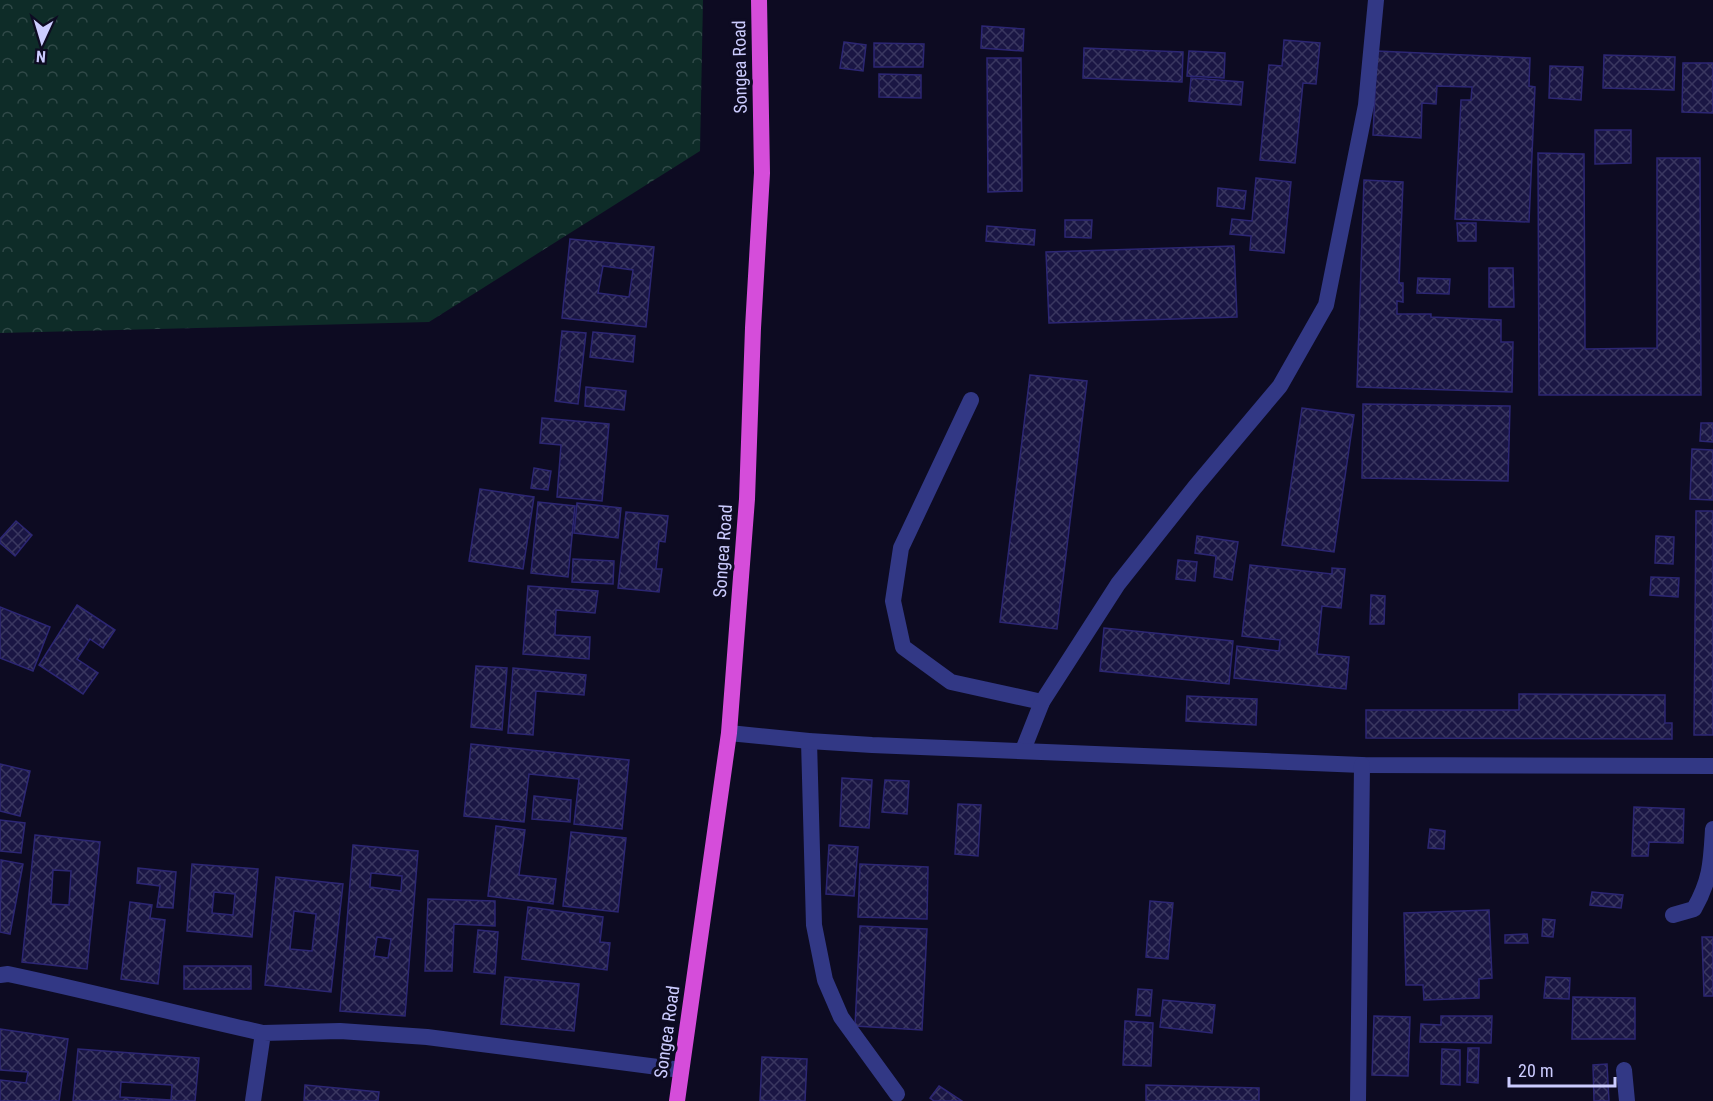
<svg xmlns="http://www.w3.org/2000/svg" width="1713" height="1101" viewBox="0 0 1713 1101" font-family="'Roboto Condensed',sans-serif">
<defs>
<pattern id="forest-crowns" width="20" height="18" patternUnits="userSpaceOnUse" patternTransform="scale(1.5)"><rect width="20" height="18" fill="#0e2c28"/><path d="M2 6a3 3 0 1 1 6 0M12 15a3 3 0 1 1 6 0" fill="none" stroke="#304948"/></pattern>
<pattern id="building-cross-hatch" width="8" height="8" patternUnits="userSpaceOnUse" patternTransform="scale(1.5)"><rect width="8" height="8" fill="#1a1644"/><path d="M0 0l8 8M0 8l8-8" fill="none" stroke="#3a3760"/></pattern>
</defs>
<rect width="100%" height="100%" fill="#0d0b22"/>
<!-- forest -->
<path fill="url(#forest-crowns)" d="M 0,0 L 703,0 L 700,151 L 429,322 L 0,333 Z"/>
<!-- building -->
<g fill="url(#building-cross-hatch)" stroke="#2c2673" stroke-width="1.5" fill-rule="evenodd">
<path d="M 982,26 L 1024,29 L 1023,51 L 981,48 Z"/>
<path d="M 1284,40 L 1320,43 L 1316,84 L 1303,83 L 1295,163 L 1260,160 L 1269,65 L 1282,66 Z"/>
<path d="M 844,42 L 866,45 L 863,71 L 840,68 Z"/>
<path d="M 874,43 L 924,44 L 923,67 L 874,67 Z"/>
<path d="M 1084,48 L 1183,52 L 1182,82 L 1083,78 Z"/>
<path d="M 1189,51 L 1225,53 L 1224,78 L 1187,76 Z"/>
<path d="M 1377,51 L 1530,58 L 1529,86 L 1535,87 L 1529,222 L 1455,219 L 1461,100 L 1471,100 L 1472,87 L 1437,86 L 1436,104 L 1422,103 L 1421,138 L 1373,135 Z"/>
<path d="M 1604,55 L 1675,57 L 1674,90 L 1603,88 Z"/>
<path d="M 987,58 L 1021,58 L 1022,191 L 988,192 Z"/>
<path d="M 1683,63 L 1713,63 L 1713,113 L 1682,112 Z"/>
<path d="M 1550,66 L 1583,67 L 1581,100 L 1549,98 Z"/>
<path d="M 879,74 L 921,75 L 921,98 L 879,97 Z"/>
<path d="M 1191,78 L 1243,82 L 1241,105 L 1189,101 Z"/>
<path d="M 1595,130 L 1631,130 L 1631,163 L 1595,164 Z"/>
<path d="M 1538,153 L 1584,154 L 1585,349 L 1657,348 L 1657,158 L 1700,158 L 1701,395 L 1539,395 Z"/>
<path d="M 1256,178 L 1291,182 L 1284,253 L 1250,250 L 1251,236 L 1230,234 L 1232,219 L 1252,221 Z"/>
<path d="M 1364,180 L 1403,182 L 1399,283 L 1403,283 L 1403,302 L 1397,301 L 1397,314 L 1431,314 L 1431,317 L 1501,320 L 1501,342 L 1513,342 L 1512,392 L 1357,387 Z"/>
<path d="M 1218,188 L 1246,191 L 1244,209 L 1217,206 Z"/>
<path d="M 1065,220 L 1092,220 L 1091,238 L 1065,237 Z"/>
<path d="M 1457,223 L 1476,223 L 1476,241 L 1458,241 Z"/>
<path d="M 987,226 L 1035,230 L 1034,245 L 986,241 Z"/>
<path d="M 570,239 L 654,247 L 646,327 L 562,318 ZM 603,266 L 633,270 L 629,297 L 598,293 Z"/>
<path d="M 1234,246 L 1237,317 L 1049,323 L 1046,252 Z"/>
<path d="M 1489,268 L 1513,268 L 1514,307 L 1489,307 Z"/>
<path d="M 1418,278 L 1450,279 L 1449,294 L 1417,293 Z"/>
<path d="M 562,331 L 586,333 L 578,404 L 555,401 Z"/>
<path d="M 593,332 L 635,336 L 633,362 L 590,357 Z"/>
<path d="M 1030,375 L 1087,381 L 1057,629 L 1000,622 Z"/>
<path d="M 586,387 L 626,391 L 624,410 L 585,406 Z"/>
<path d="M 1363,404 L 1510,406 L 1508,481 L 1362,478 Z"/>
<path d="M 1302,408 L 1354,415 L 1334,552 L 1282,545 Z"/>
<path d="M 542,418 L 609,424 L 602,501 L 557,497 L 561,445 L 540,443 Z"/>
<path d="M 1701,423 L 1713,423 L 1713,442 L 1700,441 Z"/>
<path d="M 1692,449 L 1713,450 L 1713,500 L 1690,499 Z"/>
<path d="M 534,468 L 551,471 L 548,490 L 531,488 Z"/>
<path d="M 480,489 L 534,497 L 523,569 L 469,561 Z"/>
<path d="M 538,502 L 575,506 L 568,577 L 531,573 Z"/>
<path d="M 577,503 L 621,508 L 618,538 L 574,533 Z"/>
<path d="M 1696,511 L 1713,511 L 1713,735 L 1694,735 Z"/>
<path d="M 626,512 L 668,516 L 665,542 L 659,541 L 656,569 L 662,569 L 659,592 L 618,588 Z"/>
<path d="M 16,521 L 32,535 L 15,556 L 0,543 L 0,539 Z"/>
<path d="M 1197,536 L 1238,542 L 1232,580 L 1214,577 L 1216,556 L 1195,553 Z"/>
<path d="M 1656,536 L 1674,537 L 1673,564 L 1655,563 Z"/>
<path d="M 573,559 L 614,561 L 613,584 L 572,582 Z"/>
<path d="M 1178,560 L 1197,562 L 1195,581 L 1176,579 Z"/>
<path d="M 1250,565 L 1332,574 L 1332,568 L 1345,569 L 1341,608 L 1322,606 L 1317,654 L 1349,657 L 1346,689 L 1234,678 L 1237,646 L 1279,651 L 1280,640 L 1242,636 Z"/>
<path d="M 1651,577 L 1679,578 L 1678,597 L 1650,595 Z"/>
<path d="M 528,586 L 598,591 L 595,613 L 556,610 L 555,635 L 590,637 L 589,659 L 523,654 Z"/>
<path d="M 1371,595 L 1385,596 L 1384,624 L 1370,624 Z"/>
<path d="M 77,605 L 115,630 L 103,648 L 90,639 L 77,659 L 98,673 L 83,694 L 39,665 Z"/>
<path d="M 0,607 L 50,627 L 33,671 L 0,658 Z"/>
<path d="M 1104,628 L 1233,641 L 1229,684 L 1100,671 Z"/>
<path d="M 476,666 L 507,668 L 502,730 L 471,727 Z"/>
<path d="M 513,668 L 586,675 L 584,695 L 536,691 L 533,735 L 508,733 Z"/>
<path d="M 1519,694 L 1665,695 L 1665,723 L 1672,723 L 1672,739 L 1366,738 L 1366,710 L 1519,710 Z"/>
<path d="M 1187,696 L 1257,699 L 1256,725 L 1186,721 Z"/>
<path d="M 471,744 L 629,760 L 622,829 L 574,824 L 579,779 L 529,774 L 524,822 L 464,816 Z"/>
<path d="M 0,764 L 30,771 L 20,816 L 0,811 Z"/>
<path d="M 842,778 L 872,780 L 869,828 L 840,826 Z"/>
<path d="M 885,780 L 909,781 L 907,814 L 882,812 Z"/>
<path d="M 534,796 L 571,800 L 570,822 L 532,819 Z"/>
<path d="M 958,804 L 981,805 L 978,856 L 955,854 Z"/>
<path d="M 1634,807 L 1684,809 L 1683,843 L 1649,842 L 1648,856 L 1632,856 Z"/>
<path d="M 0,820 L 25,823 L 21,853 L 0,851 Z"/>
<path d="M 496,826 L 525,830 L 519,875 L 556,879 L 553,904 L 488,896 Z"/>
<path d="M 1430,829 L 1445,831 L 1444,849 L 1428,848 Z"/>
<path d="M 571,832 L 626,838 L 618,912 L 563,906 Z"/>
<path d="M 35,835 L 100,842 L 87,969 L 22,962 ZM 53,870 L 71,871 L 69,905 L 51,904 Z"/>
<path d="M 353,845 L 418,851 L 405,1016 L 340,1011 ZM 371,873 L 402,876 L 401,891 L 370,887 ZM 377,937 L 391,939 L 388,958 L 374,956 Z"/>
<path d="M 829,845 L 858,847 L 854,896 L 826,894 Z"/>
<path d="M 1,860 L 23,864 L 10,934 L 0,932 Z"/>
<path d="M 192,864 L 258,869 L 252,937 L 187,931 ZM 214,892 L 235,894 L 233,915 L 212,913 Z"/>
<path d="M 860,864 L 928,867 L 927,919 L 858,917 Z"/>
<path d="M 138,868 L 176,872 L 173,908 L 157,907 L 160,886 L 137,883 Z"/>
<path d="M 276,877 L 343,884 L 331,992 L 265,985 ZM 294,911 L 316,914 L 312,951 L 290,949 Z"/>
<path d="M 1592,892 L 1623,895 L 1621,908 L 1590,905 Z"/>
<path d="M 428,899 L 495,901 L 495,926 L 454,924 L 452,971 L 425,971 Z"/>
<path d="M 1150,901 L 1173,903 L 1168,959 L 1146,957 Z"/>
<path d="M 130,902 L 152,905 L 150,918 L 165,920 L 158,984 L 121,979 Z"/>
<path d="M 528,907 L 603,917 L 600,942 L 610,943 L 607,970 L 522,959 Z"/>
<path d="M 1489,910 L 1492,978 L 1479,979 L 1479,998 L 1424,1000 L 1423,985 L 1406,985 L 1404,913 Z"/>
<path d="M 1543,919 L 1555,920 L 1553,937 L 1542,936 Z"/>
<path d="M 860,926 L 927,929 L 922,1030 L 855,1026 Z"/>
<path d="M 478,930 L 498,932 L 495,974 L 474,972 Z"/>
<path d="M 1527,934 L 1528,943 L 1505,943 L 1505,935 Z"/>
<path d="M 1702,937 L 1713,937 L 1713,996 L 1704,996 Z"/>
<rect x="184" y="966" width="67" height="23"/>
<path d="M 505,977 L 579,984 L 574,1031 L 501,1024 Z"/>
<path d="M 1546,977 L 1570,978 L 1569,999 L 1544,998 Z"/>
<path d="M 1138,989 L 1152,990 L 1150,1016 L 1136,1015 Z"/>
<path d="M 1573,997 L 1635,998 L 1635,1039 L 1572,1039 Z"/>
<path d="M 1163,1000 L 1215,1005 L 1212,1033 L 1160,1027 Z"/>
<path d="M 1374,1016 L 1410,1017 L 1408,1076 L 1372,1075 Z"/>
<path d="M 1441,1016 L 1492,1016 L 1491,1043 L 1420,1042 L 1421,1024 L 1441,1025 Z"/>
<path d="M 1125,1021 L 1153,1023 L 1151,1066 L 1123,1065 Z"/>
<path d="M 0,1029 L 68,1039 L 59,1101 L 0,1101 L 0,1080 L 26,1083 L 28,1072 L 0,1070 Z"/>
<path d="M 1468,1048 L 1479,1048 L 1478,1083 L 1467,1082 Z"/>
<path d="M 78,1049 L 199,1058 L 195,1101 L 73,1101 ZM 121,1082 L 172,1085 L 171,1100 L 120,1097 Z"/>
<path d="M 1442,1049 L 1460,1050 L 1460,1085 L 1441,1084 Z"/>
<path d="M 762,1057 L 807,1059 L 805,1101 L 760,1101 Z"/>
<path d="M 1607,1064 L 1609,1101 L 1594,1101 L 1593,1065 Z"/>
<path d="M 305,1085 L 379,1092 L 378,1101 L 304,1101 Z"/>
<path d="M 1146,1085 L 1259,1088 L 1259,1101 L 1146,1101 Z"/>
<path d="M 939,1086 L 962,1101 L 934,1101 L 930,1098 Z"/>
</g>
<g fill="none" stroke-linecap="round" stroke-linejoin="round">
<!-- service -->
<g stroke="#323885" stroke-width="16">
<path d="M 971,400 L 901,548 L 893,601 L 903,647 L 951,682 L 1042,702"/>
<path d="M 809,741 L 814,925 L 825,980 L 841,1017 L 897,1094"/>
<path d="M 1023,750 L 1042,702 L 1118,584 L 1195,487 L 1280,386 L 1326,305 L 1366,105 L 1376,0"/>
<path d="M 1673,915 L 1694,909 C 1711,879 1711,862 1713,829"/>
<path d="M 1624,1070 L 1627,1101"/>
</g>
<!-- minor -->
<g stroke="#323885" stroke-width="16">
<path d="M 729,733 L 809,741 L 872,745 L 1362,765 L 1713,766"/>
<path d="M 0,975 L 8,974 C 93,992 177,1014 263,1033"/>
<path d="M 253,1101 L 263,1033 L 340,1031 L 427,1037 L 681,1070"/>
<path d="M 1358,1101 L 1362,765"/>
</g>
<!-- trunk -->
<path stroke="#d54dda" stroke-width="16" d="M 677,1101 L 729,733 L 747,499 L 753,328 L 762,173 L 759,0"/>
</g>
<g text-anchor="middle" stroke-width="6" stroke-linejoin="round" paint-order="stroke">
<!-- street labels -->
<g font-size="18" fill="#ccf" stroke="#0d0b22">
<text transform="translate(740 67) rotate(-91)" y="6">Songea Road</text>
<text transform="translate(723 551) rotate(-86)" y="6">Songea Road</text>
<text transform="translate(667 1032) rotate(-82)" y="6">Songea Road</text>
</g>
</g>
<!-- north arrow -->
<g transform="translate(42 42) rotate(184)" stroke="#0d0b22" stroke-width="4.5" paint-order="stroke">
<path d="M0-4.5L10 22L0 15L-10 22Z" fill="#ccccff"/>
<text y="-9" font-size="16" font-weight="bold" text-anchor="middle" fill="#ccccff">N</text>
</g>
<!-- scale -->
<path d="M1509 1077v9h106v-9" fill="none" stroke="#ccccff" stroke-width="3"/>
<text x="1518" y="1077" font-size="18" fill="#ccccff" stroke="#0d0b22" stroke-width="4.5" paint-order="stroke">20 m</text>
</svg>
